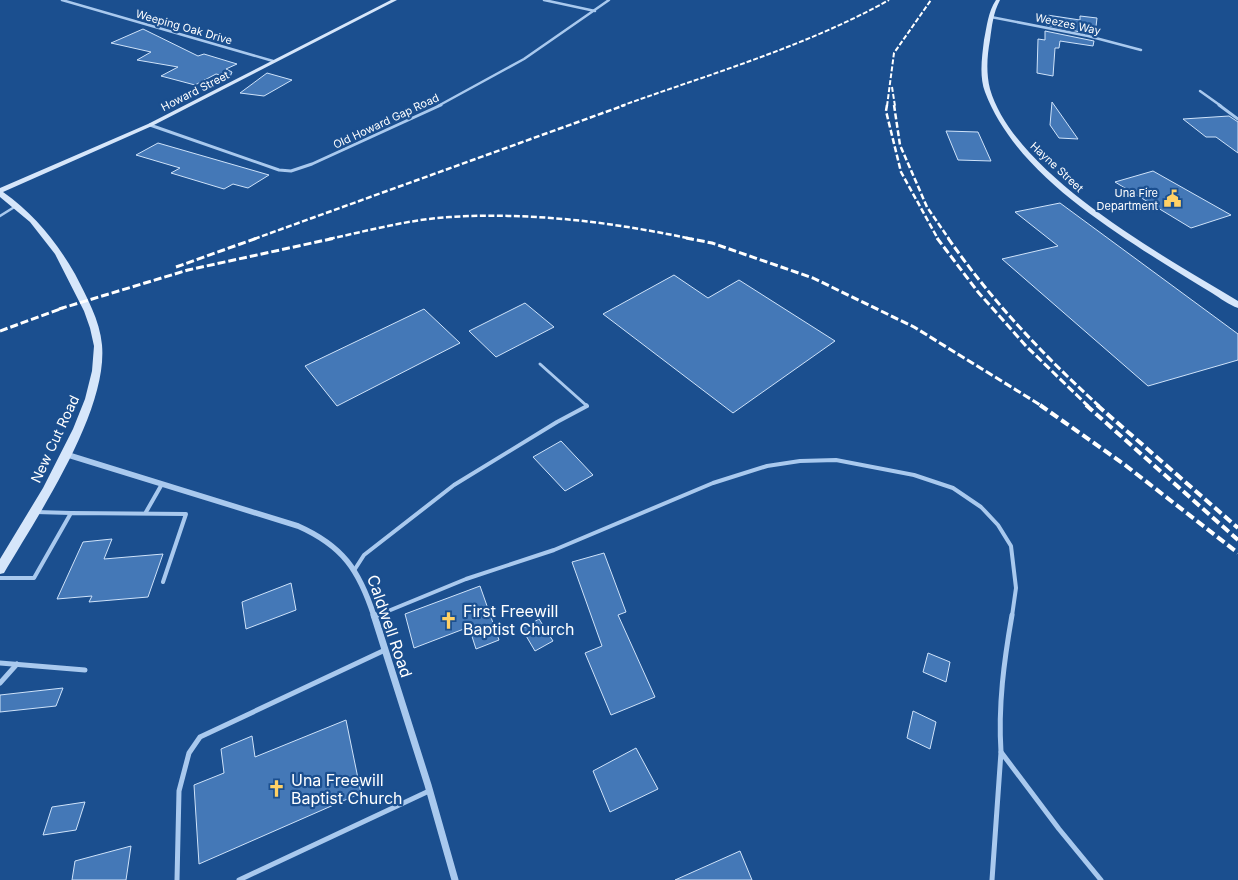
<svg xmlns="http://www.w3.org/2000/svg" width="1238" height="880" viewBox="0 0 1238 880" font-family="Inter,sans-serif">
<rect width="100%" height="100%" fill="#1b4f8f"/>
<!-- building -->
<g fill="#4478b7" stroke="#cfe3fa">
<path d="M 1047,15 L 1080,20 L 1080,16 L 1097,18 L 1095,35 L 1046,25 Z"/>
<path d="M 143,29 L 198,56 L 204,54 L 237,64 L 226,69 L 232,72 L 230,77 L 216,74 L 195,85 L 161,76 L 178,67 L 137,60 L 151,52 L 111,43 Z"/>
<path d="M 1045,31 L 1094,41 L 1093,46 L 1060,41 L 1059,48 L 1055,48 L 1053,76 L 1037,73 L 1038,39 L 1045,40 Z"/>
<path d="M 267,73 L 292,80 L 264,96 L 240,93 Z"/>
<path d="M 1052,102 L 1078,139 L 1059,138 L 1050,125 Z"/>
<path d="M 1229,116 L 1238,122 L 1238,153 L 1216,137 L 1206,137 L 1183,119 Z"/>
<path d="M 946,131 L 978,132 L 991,161 L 958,160 Z"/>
<path d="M 158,143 L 269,175 L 248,188 L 233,184 L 224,189 L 171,173 L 180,168 L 136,155 Z"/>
<path d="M 1153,171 L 1231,215 L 1191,228 L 1115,182 Z"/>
<path d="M 1060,203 L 1238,334 L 1238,360 L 1148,386 L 1002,259 L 1058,246 L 1015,212 Z"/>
<path d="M 674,275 L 708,298 L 739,280 L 835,341 L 733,413 L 603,314 Z"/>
<path d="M 525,303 L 554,327 L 496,357 L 469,331 Z"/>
<path d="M 424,309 L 460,343 L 337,406 L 305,366 Z"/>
<path d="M 561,441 L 593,475 L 565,491 L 533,457 Z"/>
<path d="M 112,539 L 104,559 L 163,554 L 148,597 L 89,602 L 92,596 L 57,599 L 83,542 Z"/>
<path d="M 604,553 L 626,612 L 618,615 L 655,697 L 611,715 L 585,653 L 602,646 L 572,562 Z"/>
<path d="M 291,583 L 296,610 L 246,629 L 242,602 Z"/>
<path d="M 480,586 L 499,640 L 476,649 L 469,627 L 414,648 L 405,614 Z"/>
<path d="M 539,619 L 553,641 L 535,651 L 522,629 Z"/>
<path d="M 928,653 L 950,662 L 946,682 L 923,672 Z"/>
<path d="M 63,688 L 56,706 L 0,712 L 0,695 Z"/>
<path d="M 913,711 L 936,722 L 930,749 L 907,738 Z"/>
<path d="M 346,720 L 361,793 L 199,864 L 194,785 L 224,773 L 221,749 L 252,736 L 255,757 Z"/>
<path d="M 636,748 L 658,789 L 610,812 L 593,771 Z"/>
<path d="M 85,802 L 76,830 L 43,835 L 52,807 Z"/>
<path d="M 131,846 L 126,880 L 72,880 L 75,861 Z"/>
<path d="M 740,851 L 752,880 L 675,880 Z"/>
</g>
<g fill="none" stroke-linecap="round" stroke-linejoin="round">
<!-- lane-far3 -->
<path stroke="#a9c9ee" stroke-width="2.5" d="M 0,216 L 16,206"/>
<!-- lane-far2 -->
<path stroke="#a9c9ee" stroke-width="3" d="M 540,364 L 587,406"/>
<!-- lane-far1 -->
<g stroke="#a9c9ee" stroke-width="4">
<path d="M 36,512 L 71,513"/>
<path d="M 146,512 L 162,484"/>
<path d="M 355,569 L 364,555 L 454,485 L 557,422 L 587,406 L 586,405"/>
<path d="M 0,578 L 34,578 L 71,513 L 186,514 L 163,582"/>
<path d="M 376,616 L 466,579 L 554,550 L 713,483 L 767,466 L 800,461 L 836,460 L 914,475 L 953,488 L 981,507 L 998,525 L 1011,546 L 1016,588 L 1012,616"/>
</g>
<!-- lane -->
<g stroke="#a9c9ee" stroke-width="5">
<path d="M 374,617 L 379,615"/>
<path d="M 0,663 L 85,670"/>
<path d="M 0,683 L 17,664"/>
<path d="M 1001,752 C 998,705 1004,661 1012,615"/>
<path d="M 177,880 L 179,791 L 189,753 L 200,737 L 385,650"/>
<path d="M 239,880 L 429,791"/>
<path d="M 992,880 L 1001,752 L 1059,829 L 1101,880"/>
</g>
<!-- street-far3 -->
<g stroke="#a9c9ee" stroke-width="2.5">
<path d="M 62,0 L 273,61"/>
<path d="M 544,0 L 595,11"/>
<path d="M 991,17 L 1088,36 L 1141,50"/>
<path d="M 1200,91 L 1221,106"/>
<path d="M 438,106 L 524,59 L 609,0"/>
</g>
<!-- street-far2 -->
<g stroke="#a9c9ee" stroke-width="3">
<path d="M 1219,105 L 1238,119"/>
<path d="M 150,125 L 279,170 L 291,171 L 312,164 L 441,105"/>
</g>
<!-- street-far1 -->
<path stroke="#a9c9ee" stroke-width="5.5" d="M 65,454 L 298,526 C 343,546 359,570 374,616"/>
<!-- street -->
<path stroke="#a9c9ee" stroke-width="7" d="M 374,615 L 428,785 L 455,880"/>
<!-- secondary -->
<g fill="#d6e6fa" fill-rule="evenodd">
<path d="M 391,0 L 397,0 L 152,126 L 3,192 C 34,214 56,241 75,274 C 86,296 100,320 102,345 C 108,412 38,515 4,573 L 0,574 L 0,559 L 43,488 L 73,429 L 85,399 L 92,371 L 94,346 L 90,328 L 84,311 L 55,254 L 30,222 L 0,197 L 0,188 L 148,124 Z"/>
<path d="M 996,0 L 1000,0 C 993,13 992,26 990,40 C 987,56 986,73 990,89 C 1015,175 1165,257 1238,301 L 1238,308 C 1229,305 1220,298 1212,293 C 1193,282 1175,270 1157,259 C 1093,218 1013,166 985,92 C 979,76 982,57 984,40 C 987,26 988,12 996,0 Z"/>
</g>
<!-- rail-far3 -->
<g stroke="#fff" stroke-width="2" stroke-dasharray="5 2" stroke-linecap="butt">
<path d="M 892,87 L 895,106"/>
<path d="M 621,106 C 710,74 807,46 889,0"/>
<path d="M 887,106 L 894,53 L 931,0"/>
</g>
<!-- rail-far2 -->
<g stroke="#fff" stroke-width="2.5" stroke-dasharray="6 2.5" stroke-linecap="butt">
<path d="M 887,105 L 886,111 L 901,172 L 938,239"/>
<path d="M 894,105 L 900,145 L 927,207 L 949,239"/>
<path d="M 254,239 L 625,105"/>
<path d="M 329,239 C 367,231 411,219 450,217 C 531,212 612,222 692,239"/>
</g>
<!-- rail-far1 -->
<g stroke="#fff" stroke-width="3" stroke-dasharray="8 3" stroke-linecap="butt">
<path d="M 686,238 L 712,243 L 813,278 L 914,327 L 1042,406"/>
<path d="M 937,238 L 978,292 L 1026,346 L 1088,406"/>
<path d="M 948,238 C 991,300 1043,355 1099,406"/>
<path d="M 176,267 L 257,238"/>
<path d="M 59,309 L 188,270 L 335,238"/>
<path d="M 0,331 L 63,308"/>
</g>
<!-- rail -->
<g stroke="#fff" stroke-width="4" stroke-dasharray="9 4" stroke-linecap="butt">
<path d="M 1040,405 L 1125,465 L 1238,553"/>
<path d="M 1086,405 L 1238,540"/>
<path d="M 1097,405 L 1238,528"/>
</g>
</g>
<!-- icons -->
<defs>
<symbol id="civic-bare" viewBox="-9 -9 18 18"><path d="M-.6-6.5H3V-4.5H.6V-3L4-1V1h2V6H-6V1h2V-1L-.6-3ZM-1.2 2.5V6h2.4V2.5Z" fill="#ffd166" stroke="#1b4f8f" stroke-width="2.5" paint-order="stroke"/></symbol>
<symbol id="church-bare" viewBox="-9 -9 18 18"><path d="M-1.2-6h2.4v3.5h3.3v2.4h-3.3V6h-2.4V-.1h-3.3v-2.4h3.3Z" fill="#ffd166" stroke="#1b4f8f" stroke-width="2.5" paint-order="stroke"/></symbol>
</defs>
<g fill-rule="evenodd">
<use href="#civic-bare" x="1160" y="186" width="25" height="25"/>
<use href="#church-bare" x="436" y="608" width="25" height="25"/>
<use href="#church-bare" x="264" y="776" width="25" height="25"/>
</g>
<g text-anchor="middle" stroke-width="4.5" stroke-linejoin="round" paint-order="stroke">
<!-- far-street labels -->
<g font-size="11" fill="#fff" stroke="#1b4f8f">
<text transform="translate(1068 24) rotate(12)" y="4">Weezes Way</text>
<text transform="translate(184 27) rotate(16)" y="4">Weeping Oak Drive</text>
<text transform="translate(195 91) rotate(-27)" y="4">Howard Street</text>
<text transform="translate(386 121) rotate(-25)" y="4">Old Howard Gap Road</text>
<text transform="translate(1057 167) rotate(43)" y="4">Hayne Street</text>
</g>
<!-- far-poi labels -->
<g font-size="11" fill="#fff" stroke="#1b4f8f" text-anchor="end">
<text x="1158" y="197">Una Fire<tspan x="1158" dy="13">Department</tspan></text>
</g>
<!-- street labels -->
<g font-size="14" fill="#fff" stroke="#1b4f8f">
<text transform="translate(55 439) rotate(-65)" y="5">New Cut Road</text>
</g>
<!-- near-poi labels -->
<g font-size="16" fill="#fff" stroke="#1b4f8f" text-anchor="start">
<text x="463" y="617">First Freewill<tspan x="463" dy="18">Baptist Church</tspan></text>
<text x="291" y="786">Una Freewill<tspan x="291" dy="18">Baptist Church</tspan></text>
</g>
<!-- near-street labels -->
<g font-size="16" fill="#fff" stroke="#1b4f8f">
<text transform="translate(390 626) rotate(71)" y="6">Caldwell Road</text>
</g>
</g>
</svg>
